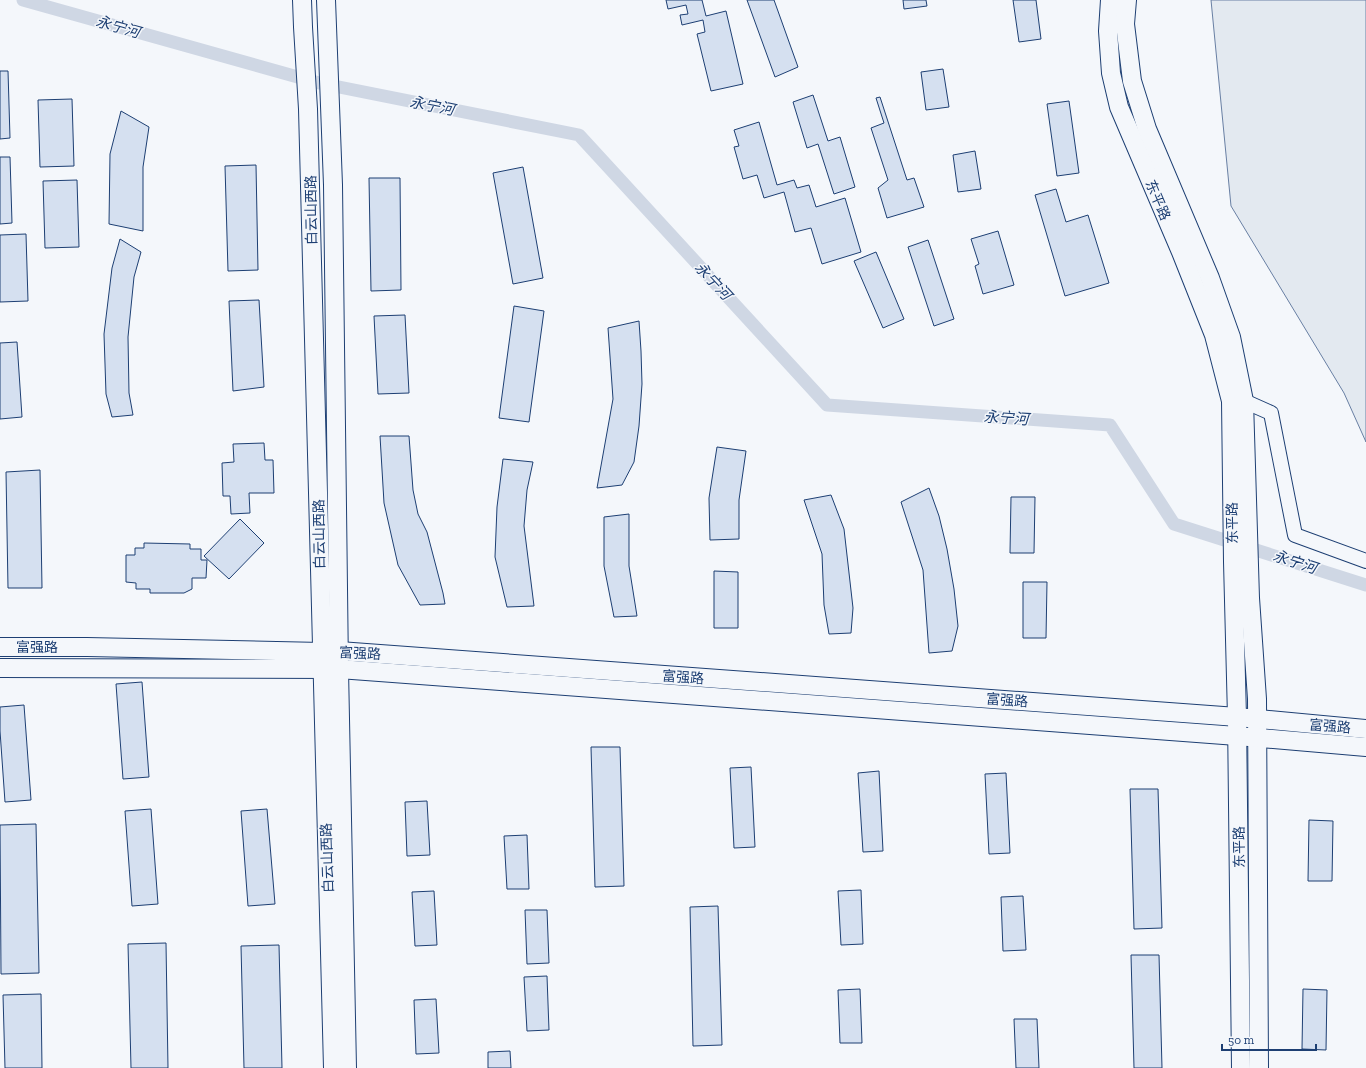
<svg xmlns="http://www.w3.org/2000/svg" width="1366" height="1068" viewBox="0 0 1366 1068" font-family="'Zilla Slab','Noto Sans SC',serif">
<rect width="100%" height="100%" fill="#f4f7fb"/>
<!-- green -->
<path fill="#e3e9f0" stroke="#687fa3" d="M 1211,0 L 1366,0 L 1366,442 L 1344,393 L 1231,206 Z"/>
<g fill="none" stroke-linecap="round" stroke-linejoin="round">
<!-- canal -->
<path stroke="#cfd7e4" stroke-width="13" d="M 23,0 L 319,83 L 579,135 L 827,405 L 1110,425 L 1174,524 L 1366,585"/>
</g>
<!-- building -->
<g fill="#d5e0f0" stroke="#1d3f73">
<path d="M 666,0 L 702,0 L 706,16 L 726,11 L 743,84 L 711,91 L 697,34 L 705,32 L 703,20 L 682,25 L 680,15 L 688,14 L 686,5 L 668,9 Z"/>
<path d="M 747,0 L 774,0 L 798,67 L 775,77 Z"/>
<path d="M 903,0 L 926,0 L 927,6 L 904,9 Z"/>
<path d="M 1013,0 L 1036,0 L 1041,39 L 1019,42 Z"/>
<path d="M 943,69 L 949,107 L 926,110 L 921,72 Z"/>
<path d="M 0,71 L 8,71 L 10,138 L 0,139 Z"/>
<path d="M 813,95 L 828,141 L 840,137 L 855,187 L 834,194 L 818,144 L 807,148 L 793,102 Z"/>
<path d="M 880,97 L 907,180 L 914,178 L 924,207 L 887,218 L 878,188 L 888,180 L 871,128 L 884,123 L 876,98 Z"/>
<path d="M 72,99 L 74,166 L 40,167 L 38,100 Z"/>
<path d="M 1069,101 L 1079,173 L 1057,176 L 1047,104 Z"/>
<path d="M 121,111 L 149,127 L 143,167 L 143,231 L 109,224 L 110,154 Z"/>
<path d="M 759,122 L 777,185 L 794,180 L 797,188 L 809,185 L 816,207 L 845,198 L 861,252 L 822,264 L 811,228 L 795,232 L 784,192 L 764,198 L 757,175 L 743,179 L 734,147 L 739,146 L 734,130 Z"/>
<path d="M 975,151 L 981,189 L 958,192 L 953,155 Z"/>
<path d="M 0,157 L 10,157 L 12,223 L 0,224 Z"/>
<path d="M 256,165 L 258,270 L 228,271 L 225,166 Z"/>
<path d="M 523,167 L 543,278 L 513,284 L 493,173 Z"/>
<path d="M 369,178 L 400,178 L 401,290 L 371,291 Z"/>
<path d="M 77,180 L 79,247 L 45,248 L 43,181 Z"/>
<path d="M 1056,189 L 1066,222 L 1088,215 L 1109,283 L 1065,296 L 1035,195 Z"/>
<path d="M 998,231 L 1014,285 L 983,294 L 975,266 L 979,264 L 971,239 Z"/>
<path d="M 26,234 L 28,301 L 0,302 L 0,235 Z"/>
<path d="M 120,239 L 141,252 L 134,277 L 128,337 L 129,393 L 133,415 L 112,417 L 106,394 L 104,334 L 112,268 Z"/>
<path d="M 928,240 L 954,319 L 934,326 L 908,247 Z"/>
<path d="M 876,252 L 904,319 L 883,328 L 854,261 Z"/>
<path d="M 259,300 L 264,387 L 233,391 L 229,301 Z"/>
<path d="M 514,306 L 544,311 L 529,422 L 499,418 Z"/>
<path d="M 405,315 L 409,393 L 378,394 L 374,316 Z"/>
<path d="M 639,321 L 641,351 L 642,384 L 639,426 L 634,462 L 622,485 L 597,488 L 613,399 L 608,328 Z"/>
<path d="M 17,342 L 22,417 L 0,419 L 0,343 Z"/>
<path d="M 380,436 L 409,436 L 413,490 L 418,514 L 427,532 L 443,593 L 445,604 L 420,605 L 398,565 L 384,503 Z"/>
<path d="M 264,443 L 265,460 L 273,460 L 274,493 L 249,493 L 250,513 L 231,514 L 230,496 L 223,496 L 222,463 L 234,462 L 233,444 Z"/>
<path d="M 717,447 L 746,451 L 739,500 L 739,539 L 710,540 L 709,498 Z"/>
<path d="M 503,459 L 533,462 L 527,490 L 524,526 L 534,606 L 507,607 L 495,557 L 497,507 Z"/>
<path d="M 40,470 L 42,588 L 8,588 L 6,472 Z"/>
<path d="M 929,488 L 939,516 L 947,549 L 954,589 L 958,626 L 952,651 L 929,653 L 923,570 L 901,502 Z"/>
<path d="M 831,495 L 844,529 L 853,608 L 851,633 L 829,634 L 824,605 L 822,554 L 804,500 Z"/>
<path d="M 1011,497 L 1035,497 L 1034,553 L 1010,553 Z"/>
<path d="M 629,514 L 629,566 L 637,616 L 614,617 L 604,566 L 604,517 Z"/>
<path d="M 240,519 L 264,543 L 229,579 L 204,556 Z"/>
<path d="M 144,543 L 190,544 L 190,549 L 201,549 L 201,560 L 207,560 L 206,578 L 192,578 L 192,589 L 184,593 L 150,593 L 150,589 L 136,589 L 136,583 L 126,582 L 126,555 L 135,555 L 135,548 L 144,548 Z"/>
<path d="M 714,571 L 738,572 L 738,628 L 714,628 Z"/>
<path d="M 1023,582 L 1047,582 L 1046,638 L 1023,638 Z"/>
<path d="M 142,682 L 149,777 L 123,779 L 116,684 Z"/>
<path d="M 24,705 L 31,800 L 5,802 L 0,731 L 0,707 Z"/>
<path d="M 591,747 L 620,747 L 624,886 L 595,887 Z"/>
<path d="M 751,767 L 755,847 L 734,848 L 730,768 Z"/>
<path d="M 879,771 L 883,851 L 863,852 L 858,773 Z"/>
<path d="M 1006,773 L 1010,853 L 989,854 L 985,774 Z"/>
<path d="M 1130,789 L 1158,789 L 1162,928 L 1134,929 Z"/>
<path d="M 427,801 L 430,855 L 407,856 L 405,802 Z"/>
<path d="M 151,809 L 158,904 L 132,906 L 125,811 Z"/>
<path d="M 267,809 L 275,904 L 248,906 L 241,811 Z"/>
<path d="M 1309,820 L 1333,821 L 1332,881 L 1308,881 Z"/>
<path d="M 36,824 L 39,973 L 1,974 L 0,825 Z"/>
<path d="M 527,835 L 529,889 L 507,889 L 504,836 Z"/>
<path d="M 861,890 L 863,944 L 841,945 L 838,891 Z"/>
<path d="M 434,891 L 437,945 L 415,946 L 412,892 Z"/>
<path d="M 1023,896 L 1026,950 L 1003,951 L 1001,897 Z"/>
<path d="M 718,906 L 722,1045 L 693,1046 L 690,907 Z"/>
<path d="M 525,910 L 547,910 L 549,963 L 527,964 Z"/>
<path d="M 166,943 L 168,1068 L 131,1068 L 128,944 Z"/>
<path d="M 279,945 L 282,1068 L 244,1068 L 241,946 Z"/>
<path d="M 1131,955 L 1159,955 L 1162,1068 L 1134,1068 Z"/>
<path d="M 547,976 L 549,1030 L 527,1031 L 524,977 Z"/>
<path d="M 860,989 L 862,1043 L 840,1043 L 838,990 Z"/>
<path d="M 1303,989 L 1327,990 L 1326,1050 L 1302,1049 Z"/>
<path d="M 41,994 L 42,1068 L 5,1068 L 3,995 Z"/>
<path d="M 436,999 L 439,1053 L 416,1054 L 414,1000 Z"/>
<path d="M 1014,1019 L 1037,1019 L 1039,1068 L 1016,1068 Z"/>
<path d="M 510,1051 L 511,1068 L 488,1068 L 488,1052 Z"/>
</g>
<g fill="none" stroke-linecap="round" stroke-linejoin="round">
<defs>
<path id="minor" d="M 1244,401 L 1271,413 L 1295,535 L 1366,561"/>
<g id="major">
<path d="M 302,0 L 303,27 L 308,109 L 333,1068"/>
<path d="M 326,0 L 333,185 L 339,669 L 347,1068"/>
<path d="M 1110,0 L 1108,31 L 1111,73 L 1119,107 L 1181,252 L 1214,335 L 1231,401 L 1233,562 L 1237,717 L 1241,1068"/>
<path d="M 1127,0 L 1125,24 L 1132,81 L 1147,129 L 1210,278 L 1231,337 L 1244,401 L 1250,598 L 1257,699 L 1259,1068"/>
<path d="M 0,647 L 87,647 L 322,652 L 339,651 L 1237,717 L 1366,729"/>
<path d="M 0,668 L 339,669 L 1237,736 L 1366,747"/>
</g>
</defs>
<!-- minor casing -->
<use href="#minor" stroke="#1d3f73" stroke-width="16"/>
<!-- major casing -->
<use href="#major" stroke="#1d3f73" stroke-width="20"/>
<!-- minor -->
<use href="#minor" stroke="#f4f7fb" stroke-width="14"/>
<!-- major -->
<use href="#major" stroke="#f4f7fb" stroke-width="18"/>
</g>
<g text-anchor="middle" stroke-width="3" stroke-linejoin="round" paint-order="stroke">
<!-- street labels -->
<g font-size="14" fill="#1d3f73" stroke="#f4f7fb">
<text transform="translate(1158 200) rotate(67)" y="5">东平路</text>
<text transform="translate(311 210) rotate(-91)" y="5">白云山西路</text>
<text transform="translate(1232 523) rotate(-91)" y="5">东平路</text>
<text transform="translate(319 534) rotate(-91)" y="5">白云山西路</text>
<text x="37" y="652">富强路</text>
<text transform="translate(360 653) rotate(3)" y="5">富强路</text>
<text transform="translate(683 677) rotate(4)" y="5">富强路</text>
<text transform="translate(1007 700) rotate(4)" y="5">富强路</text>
<text transform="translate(1330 726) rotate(5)" y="5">富强路</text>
<text transform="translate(1239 847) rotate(-91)" y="5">东平路</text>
<text transform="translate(327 858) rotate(-92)" y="5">白云山西路</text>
</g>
<!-- water labels -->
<g font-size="15" font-style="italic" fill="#1d3f73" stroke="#f4f7fb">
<text transform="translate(118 27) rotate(16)" y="5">永宁河</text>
<text transform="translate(432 106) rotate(11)" y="5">永宁河</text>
<text transform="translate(713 281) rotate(47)" y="5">永宁河</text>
<text transform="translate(1006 418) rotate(4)" y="5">永宁河</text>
<text transform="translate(1295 562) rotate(18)" y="5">永宁河</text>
</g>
</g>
<!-- scale -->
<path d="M1222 1044v6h94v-6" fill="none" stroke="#1d3f73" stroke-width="2"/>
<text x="1228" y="1044" font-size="12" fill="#1d3f73" stroke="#f4f7fb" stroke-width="3" paint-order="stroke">50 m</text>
</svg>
